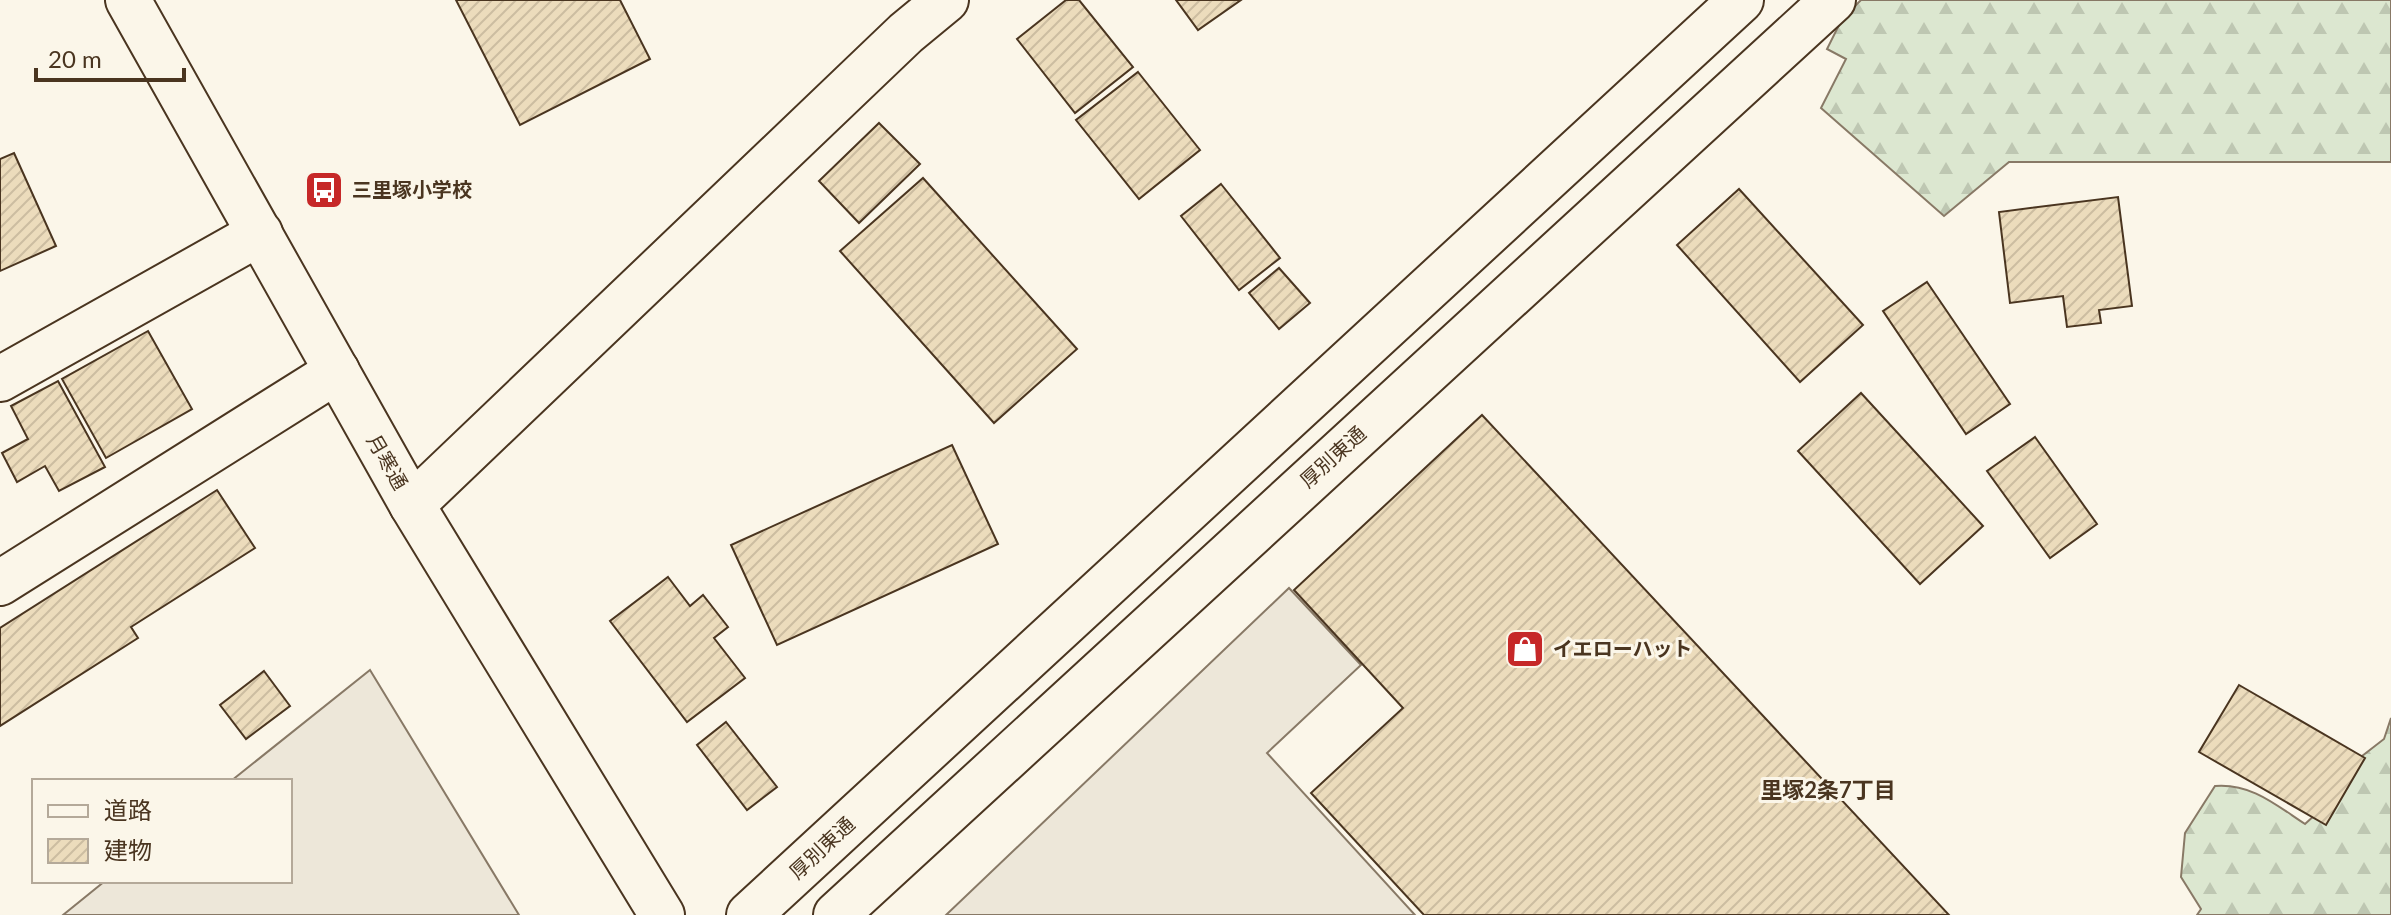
<svg xmlns="http://www.w3.org/2000/svg" width="2391" height="915" viewBox="0 0 2391 915" font-family="Lato,'Noto Sans JP',sans-serif">
<defs>
<pattern id="forest-firs" width="22" height="20" patternUnits="userSpaceOnUse" patternTransform="scale(2)"><rect width="22" height="20" fill="#dce7d0"/><path d="M5 1l3.5 6h-7zM16 11l3.5 6h-7z" fill="#bec7b2"/></pattern>
<pattern id="building-hatch" width="6" height="6" patternUnits="userSpaceOnUse" patternTransform="scale(2)"><rect width="6" height="6" fill="#ecdcbc"/><path d="M-1 1l2-2M0 6l6-6M5 7l2-2" fill="none" stroke="#ccbda1"/></pattern>
</defs>
<rect width="100%" height="100%" fill="#fbf6e9"/>
<!-- forest -->
<g fill="url(#forest-firs)" stroke="#887966" stroke-width="2">
<path d="M 1861,0 L 2391,0 L 2391,162 L 2009,162 L 1944,216 L 1821,108 L 1846,59 L 1827,49 L 1842,19 Z"/>
<path d="M 2391,718 L 2391,915 L 2197,915 L 2201,909 L 2181,877 L 2185,833 L 2215,786 C 2251,783 2276,805 2305,824 L 2338,794 L 2344,770 L 2384,739 Z"/>
</g>
<!-- parking -->
<g fill="#ede7d9" stroke="#887966" stroke-width="2">
<path d="M 1289,588 L 1361,665 L 1267,753 L 1415,915 L 946,915 Z"/>
<path d="M 370,670 L 519,915 L 63,915 L 105,881 L 290,881 L 290,781 L 231,781 Z"/>
</g>
<!-- building -->
<g fill="url(#building-hatch)" stroke="#4a3520" stroke-width="2">
<path d="M 456,0 L 620,0 L 650,59 L 520,125 Z"/>
<path d="M 1066,0 L 1079,0 L 1133,67 L 1075,113 L 1017,39 Z"/>
<path d="M 1176,0 L 1241,0 L 1198,30 Z"/>
<path d="M 1138,72 L 1200,150 L 1139,199 L 1076,120 Z"/>
<path d="M 879,123 L 920,164 L 859,223 L 819,181 Z"/>
<path d="M 14,153 L 56,246 L 0,271 L 0,159 Z"/>
<path d="M 923,178 L 1077,349 L 994,423 L 840,251 Z"/>
<path d="M 1221,184 L 1280,258 L 1239,290 L 1181,216 Z"/>
<path d="M 1739,189 L 1863,325 L 1800,382 L 1677,245 Z"/>
<path d="M 2118,197 L 2132,306 L 2099,310 L 2101,323 L 2067,327 L 2063,296 L 2010,303 L 1999,212 Z"/>
<path d="M 1279,268 L 1310,303 L 1279,329 L 1249,293 Z"/>
<path d="M 1927,282 L 2010,404 L 1966,434 L 1883,311 Z"/>
<path d="M 148,331 L 192,409 L 106,458 L 62,379 Z"/>
<path d="M 58,381 L 105,467 L 59,491 L 45,466 L 17,482 L 2,453 L 28,439 L 11,406 Z"/>
<path d="M 1861,393 L 1983,526 L 1920,584 L 1798,451 Z"/>
<path d="M 1482,415 L 1949,915 L 1424,915 L 1311,793 L 1403,708 L 1294,590 Z"/>
<path d="M 2035,437 L 2097,524 L 2050,558 L 1987,471 Z"/>
<path d="M 952,445 L 998,544 L 777,645 L 731,545 Z"/>
<path d="M 217,490 L 255,548 L 131,627 L 138,638 L 0,726 L 0,628 Z"/>
<path d="M 668,577 L 690,606 L 703,595 L 728,627 L 714,638 L 745,678 L 687,722 L 610,621 Z"/>
<path d="M 264,671 L 290,706 L 246,739 L 220,705 Z"/>
<path d="M 2239,685 L 2365,758 L 2326,825 L 2199,752 Z"/>
<path d="M 726,722 L 777,787 L 747,810 L 697,745 Z"/>
</g>
<g fill="none" stroke-linecap="round" stroke-linejoin="round">
<defs>
<g id="minor">
<path d="M 0,379 L 260,233"/>
<path d="M 412,505 L 906,33 L 946,0"/>
<path d="M 0,583 L 337,371"/>
</g>
<g id="tertiary">
<path d="M 749,915 L 1741,0"/>
<path d="M 836,915 L 1833,0"/>
</g>
<path id="trunk" d="M 128,0 L 412,505 L 662,915"/>
</defs>
<!-- minor casing -->
<use href="#minor" stroke="#4a3520" stroke-width="48"/>
<!-- tertiary casing -->
<use href="#tertiary" stroke="#4a3520" stroke-width="48"/>
<!-- trunk casing -->
<use href="#trunk" stroke="#4a3520" stroke-width="48"/>
<!-- minor -->
<use href="#minor" stroke="#fbf6e9" stroke-width="44"/>
<!-- tertiary -->
<use href="#tertiary" stroke="#fbf6e9" stroke-width="44"/>
<!-- trunk -->
<use href="#trunk" stroke="#fbf6e9" stroke-width="44"/>
</g>
<!-- icons -->
<defs>
<symbol id="bus-square" viewBox="-11 -11 22 22"><rect x="-9" y="-9" width="18" height="18" rx="4" fill="#c62828" stroke="#fbf6e9"/><path d="M-5-6H5V4H4V6H2V4H-2V6H-4V4H-5ZM-3.5-4V0h7V-4ZM-3.5 1.2v1.5H-2V1.2ZM2 1.2v1.5H3.5V1.2Z" fill="#fff"/></symbol>
<symbol id="shop-square" viewBox="-11 -11 22 22"><rect x="-9" y="-9" width="18" height="18" rx="4" fill="#c62828" stroke="#fbf6e9"/><path d="M-5-2.5h2.3a2.7 3.5 0 0 1 5.4 0H5L5.5 6h-11ZM-1.5-2.5h3a1.5 2.3 0 0 0-3 0Z" fill="#fff"/></symbol>
</defs>
<g fill-rule="evenodd">
<use href="#bus-square" x="302" y="168" width="44" height="44"/>
<use href="#shop-square" x="1503" y="627" width="44" height="44"/>
</g>
<g text-anchor="middle" stroke-width="6" stroke-linejoin="round" paint-order="stroke">
<!-- poi labels -->
<g font-size="20" font-weight="bold" fill="#4a3520" stroke="#fbf6e9" text-anchor="start">
<text x="352" y="197">三里塚小学校</text>
<text x="1553" y="656">イエローハット</text>
</g>
<!-- street labels -->
<g font-size="20" fill="#4a3520" stroke="#fbf6e9">
<text transform="translate(1333 457) rotate(-42)" y="7">厚別東通</text>
<text transform="translate(387 462) rotate(60)" y="7">月寒通</text>
<text transform="translate(822 848) rotate(-43)" y="7">厚別東通</text>
</g>
<!-- neighbourhood labels -->
<g font-size="22" font-weight="bold" fill="#4a3520" stroke="#fbf6e9">
<text x="1828" y="798">里塚2条7丁目</text>
</g>
</g>
<!-- legend -->
<rect x="32" y="779" width="260" height="104" fill="#fbf6e9" stroke="#b4a999" stroke-width="2"/>
<rect x="48" y="805" width="40" height="12" fill="#fbf6e9" stroke="#b4a999" stroke-width="2"/>
<text x="104" y="819" font-size="24" fill="#4a3520">道路</text>
<rect x="48" y="839" width="40" height="24" fill="url(#building-hatch)" stroke="#b4a999" stroke-width="2"/>
<text x="104" y="859" font-size="24" fill="#4a3520">建物</text>
<!-- scale -->
<path d="M36 68v12h148v-12" fill="none" stroke="#4a3520" stroke-width="4"/>
<text x="48" y="68" font-size="24" fill="#4a3520" stroke="#fbf6e9" stroke-width="6" paint-order="stroke">20 m</text>
</svg>
